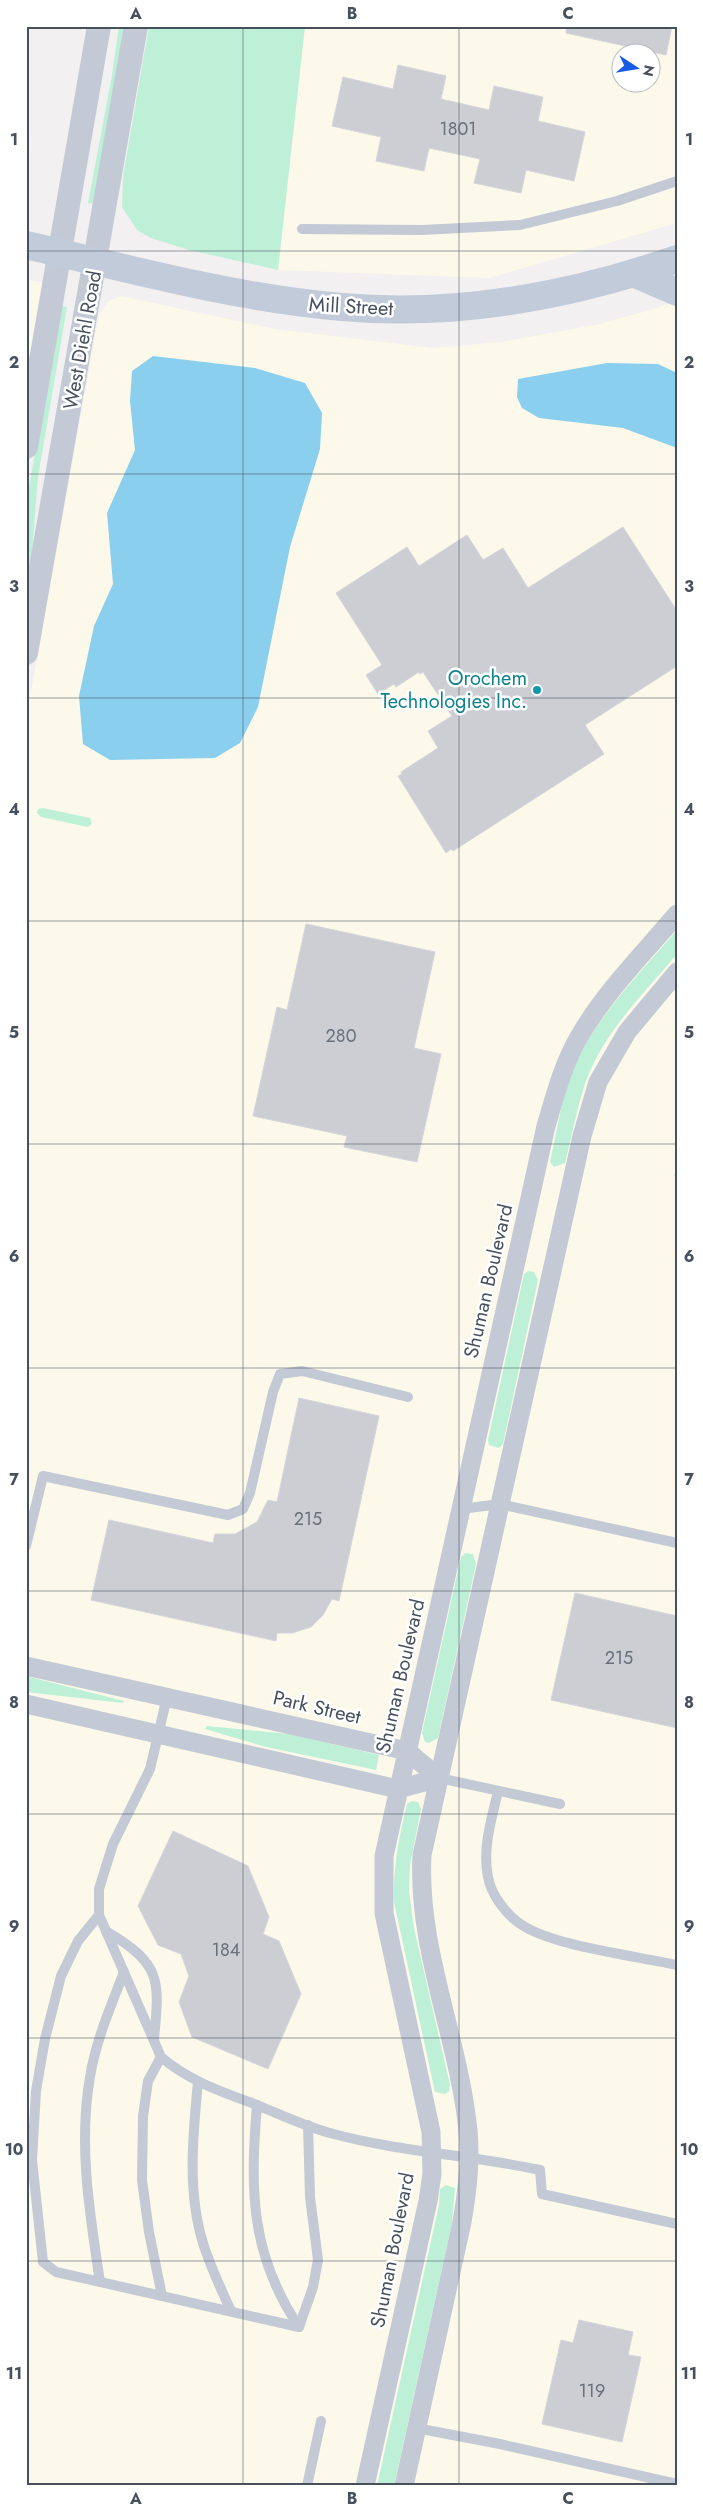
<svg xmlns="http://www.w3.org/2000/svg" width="703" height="2512" viewBox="0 0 703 2512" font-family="Jost,sans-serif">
<rect width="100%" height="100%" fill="#f2f0f0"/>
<!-- commercial -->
<g fill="#fcf9ea" fill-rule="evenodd">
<path d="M 305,26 L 677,26 L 677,223 L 489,278 L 278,270 ZM 620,52 L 650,52 L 650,82 L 620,82 Z"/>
<path d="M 26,279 L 43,283 L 26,378 Z"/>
<path d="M 121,296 L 275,329 L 433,348 L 501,342 L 595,325 L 654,309 L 677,300 L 677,2486 L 26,2486 L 26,719 L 99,315 L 109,301 Z"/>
</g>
<!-- green -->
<g fill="#bef0d7">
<path d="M 119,26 L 126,26 L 95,200 L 91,204 L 88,203 L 112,75 Z"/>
<path d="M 149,26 L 305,26 L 278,270 L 189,250 L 151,238 L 137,230 L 122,207 L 123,177 Z"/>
<path d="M 62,306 L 67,307 L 38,477 L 30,578 L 26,598 L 26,503 Z"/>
<path d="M 43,808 L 90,818 L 92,824 L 88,827 L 41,817 L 37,813 L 38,809 Z"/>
<path d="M 677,930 L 677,954 C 644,993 604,1032 586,1081 C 577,1107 572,1136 565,1163 L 554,1167 L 550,1162 C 556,1136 560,1108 568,1083 C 588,1024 638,976 677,930 Z"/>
<path d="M 528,1271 L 534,1272 L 538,1280 L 503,1444 L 499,1448 L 489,1445 L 488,1440 L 524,1274 Z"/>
<path d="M 465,1553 L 473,1554 L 476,1564 L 438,1738 L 429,1743 L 425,1742 L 422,1733 L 461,1557 Z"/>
<path d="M 26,1676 L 124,1701 L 123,1703 L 26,1692 Z"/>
<path d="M 207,1726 L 289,1734 L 379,1755 L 376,1770 L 266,1747 L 205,1729 Z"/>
<path d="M 412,1801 L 418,1802 L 421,1809 L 410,1865 L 409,1891 L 414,1928 L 450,2085 L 449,2091 L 445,2094 L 435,2092 L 394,1902 C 393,1868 399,1837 407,1804 Z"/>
<path d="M 446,2185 L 455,2188 L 452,2223 L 394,2486 L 377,2486 L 439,2205 L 440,2189 Z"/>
</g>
<!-- water -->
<g fill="#8acfee">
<path d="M 153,356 L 255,368 L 305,383 L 322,413 L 320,449 L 290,547 L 258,707 L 240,743 L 215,758 L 110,760 L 83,744 L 79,696 L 94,626 L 113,584 L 107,513 L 135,450 L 130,401 L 132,371 Z"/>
<path d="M 607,363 L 658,364 L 677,373 L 677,448 L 623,428 L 539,418 L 522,408 L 517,397 L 518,379 Z"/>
</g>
<!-- building -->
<g fill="#ccced4" stroke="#d4d5db">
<path d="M 567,26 L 672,26 L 666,55 L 566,33 Z"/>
<path d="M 398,65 L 446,76 L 441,99 L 489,110 L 494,86 L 543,97 L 538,121 L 585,132 L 574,181 L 526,170 L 521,193 L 474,183 L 480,159 L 429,148 L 424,171 L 376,161 L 381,137 L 332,126 L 343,77 L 393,89 Z"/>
<path d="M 623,527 L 677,611 L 677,666 L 585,725 L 604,754 L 453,851 L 451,849 L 446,853 L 398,776 L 402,774 L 401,772 L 438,748 L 428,731 L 452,716 L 423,672 L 420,674 L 419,672 L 396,687 L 394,684 L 378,694 L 366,675 L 382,665 L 336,593 L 407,547 L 419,566 L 467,535 L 483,560 L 503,548 L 528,588 Z"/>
<path d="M 306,924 L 435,952 L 414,1048 L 441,1054 L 417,1162 L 344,1147 L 347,1136 L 253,1116 L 277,1007 L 287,1010 Z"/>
<path d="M 299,1398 L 379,1416 L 339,1601 L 332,1599 L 323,1615 L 311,1627 L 292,1633 L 277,1633 L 276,1641 L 91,1600 L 109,1520 L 213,1543 L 215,1534 L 235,1534 L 257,1522 L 268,1500 L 277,1502 Z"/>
<path d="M 575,1593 L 677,1616 L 677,1728 L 551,1700 Z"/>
<path d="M 173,1831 L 248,1866 L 269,1917 L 263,1934 L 279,1941 L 301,1994 L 268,2069 L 192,2037 L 179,2002 L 189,1976 L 181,1954 L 158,1945 L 138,1906 Z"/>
<path d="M 579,2320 L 633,2332 L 628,2355 L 641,2357 L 622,2442 L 542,2424 L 561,2340 L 573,2343 Z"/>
</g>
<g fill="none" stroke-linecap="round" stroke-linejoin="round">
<!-- path -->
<path stroke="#75cfac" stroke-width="3" stroke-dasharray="4 2.5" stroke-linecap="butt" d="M 675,1174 L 677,1175"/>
<!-- service -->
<g stroke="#c3cad5" stroke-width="10">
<path d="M 302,229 L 422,230 L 520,225 L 617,201 L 677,181"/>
<path d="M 461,1509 L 500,1504 L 677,1543"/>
<path d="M 26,1546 L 43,1476 L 228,1515 L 243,1509 L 250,1493 L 273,1392 L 280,1374 L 302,1371 L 408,1397"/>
<path d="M 167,1697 L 150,1769 L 113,1844 L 99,1889 L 99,1915 L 161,2057 C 188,2080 219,2091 252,2103 C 277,2113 304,2126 330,2133 C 399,2152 471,2155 540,2170 L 542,2194 L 677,2224"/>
<path d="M 439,1778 L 560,1804"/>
<path d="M 498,1791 C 492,1818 482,1848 488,1877 C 491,1894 505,1913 519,1923 C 550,1946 637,1956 677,1965"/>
<path d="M 99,1915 L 78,1941 L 61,1976 L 45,2039 L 36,2091 L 32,2160 L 43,2262 L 56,2272 L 299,2327 L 313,2287 L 318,2260 L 310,2197 L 308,2125"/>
<path d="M 106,1931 C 161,1964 160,1978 154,2039"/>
<path d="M 161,2057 L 148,2081 L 143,2116 L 142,2180 L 149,2232 L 162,2296"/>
<path d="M 198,2082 C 193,2134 187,2192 203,2243 C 210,2266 221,2289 231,2311"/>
<path d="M 257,2105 C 250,2189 250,2254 299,2327"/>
<path d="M 100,2282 C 90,2215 78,2145 90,2077 C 96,2040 111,2006 124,1972"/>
<path d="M 416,2428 L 500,2444 L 677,2484"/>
<path d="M 307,2486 L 321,2421"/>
</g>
<!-- minor -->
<g stroke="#c3cad5" stroke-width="19">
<path d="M 26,1666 L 407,1751 L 439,1778"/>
<path d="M 26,1704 L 398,1789 L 439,1778"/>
<path d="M 365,2486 L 428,2201 L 432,2174 L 431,2132 L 384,1913 L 384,1856 L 546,1126 C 555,1096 563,1064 579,1037 C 605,992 643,954 677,914"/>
<path d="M 404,2486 L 462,2222 C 467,2192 471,2162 468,2131 C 459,2038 417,1950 422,1855 L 582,1136 L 598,1082 L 627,1032 L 677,972"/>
</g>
<!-- tertiary -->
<g stroke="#c3cad5" stroke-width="24">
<path d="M 26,447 L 99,26"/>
<path d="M 26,653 L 136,26"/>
</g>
<!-- secondary -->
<g stroke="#c2cbd9" stroke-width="28">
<path d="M 26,245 C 130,269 235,298 342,307 C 455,317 570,296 677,259"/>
<path d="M 635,274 L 677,292"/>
</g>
</g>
<!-- grid -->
<path fill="none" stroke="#47515e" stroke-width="1" stroke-opacity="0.55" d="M 243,26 L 243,2486M 459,26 L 459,2486M 26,251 L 677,251M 26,474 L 677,474M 26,698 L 677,698M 26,921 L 677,921M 26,1144 L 677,1144M 26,1368 L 677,1368M 26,1591 L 677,1591M 26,1814 L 677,1814M 26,2038 L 677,2038M 26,2261 L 677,2261"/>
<!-- markers -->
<circle fill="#0f9aa8" stroke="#fff" stroke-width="2" cx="537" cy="690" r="5"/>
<g text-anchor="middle" stroke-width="5" stroke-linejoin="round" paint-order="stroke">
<!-- number labels -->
<g font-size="18" fill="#68707c">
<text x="458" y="135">1801</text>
<text x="341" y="1042">280</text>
<text x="308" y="1525">215</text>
<text x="619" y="1664">215</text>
<text x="226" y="1956">184</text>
<text x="592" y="2397">119</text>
</g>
<!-- street labels -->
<g font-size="20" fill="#47515e" stroke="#fff">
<text transform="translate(351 306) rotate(3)" y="7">Mill Street</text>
<text transform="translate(82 340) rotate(-80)" y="7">West Diehl Road</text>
<text transform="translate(488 1281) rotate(-77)" y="7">Shuman Boulevard</text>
<text transform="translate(400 1676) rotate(-77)" y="7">Shuman Boulevard</text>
<text transform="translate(317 1707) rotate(13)" y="7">Park Street</text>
<text transform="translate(392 2250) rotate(-79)" y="7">Shuman Boulevard</text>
</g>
<!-- culture labels -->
<g font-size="20" fill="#0d838f" stroke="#fff" text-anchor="end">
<text x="527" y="685">Orochem<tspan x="527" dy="23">Technologies Inc.</tspan></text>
</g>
</g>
<!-- border -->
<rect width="703" height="2512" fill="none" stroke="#ffffff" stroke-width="55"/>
<!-- north arrow -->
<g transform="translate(636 68) rotate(102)"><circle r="24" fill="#ffffff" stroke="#b5b9bf"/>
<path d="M0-4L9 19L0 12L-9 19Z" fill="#165be6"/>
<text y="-8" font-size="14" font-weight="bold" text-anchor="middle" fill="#47515e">N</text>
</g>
<rect x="28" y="28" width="648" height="2456" fill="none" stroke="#47515e" stroke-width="2"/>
<g font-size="16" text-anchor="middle" font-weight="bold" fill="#47515e">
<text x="136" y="19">A</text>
<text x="352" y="19">B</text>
<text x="568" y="19">C</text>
<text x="14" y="145">1</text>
<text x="689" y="145">1</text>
<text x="14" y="368">2</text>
<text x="689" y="368">2</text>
<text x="14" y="592">3</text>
<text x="689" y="592">3</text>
<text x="14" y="815">4</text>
<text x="689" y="815">4</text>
<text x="14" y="1038">5</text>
<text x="689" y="1038">5</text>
<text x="14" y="1262">6</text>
<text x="689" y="1262">6</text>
<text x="14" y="1485">7</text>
<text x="689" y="1485">7</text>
<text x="14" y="1708">8</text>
<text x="689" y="1708">8</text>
<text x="14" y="1932">9</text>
<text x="689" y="1932">9</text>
<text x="14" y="2155">10</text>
<text x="689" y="2155">10</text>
<text x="14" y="2379">11</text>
<text x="689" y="2379">11</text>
<text x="136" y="2504">A</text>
<text x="352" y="2504">B</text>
<text x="568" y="2504">C</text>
</g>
</svg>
